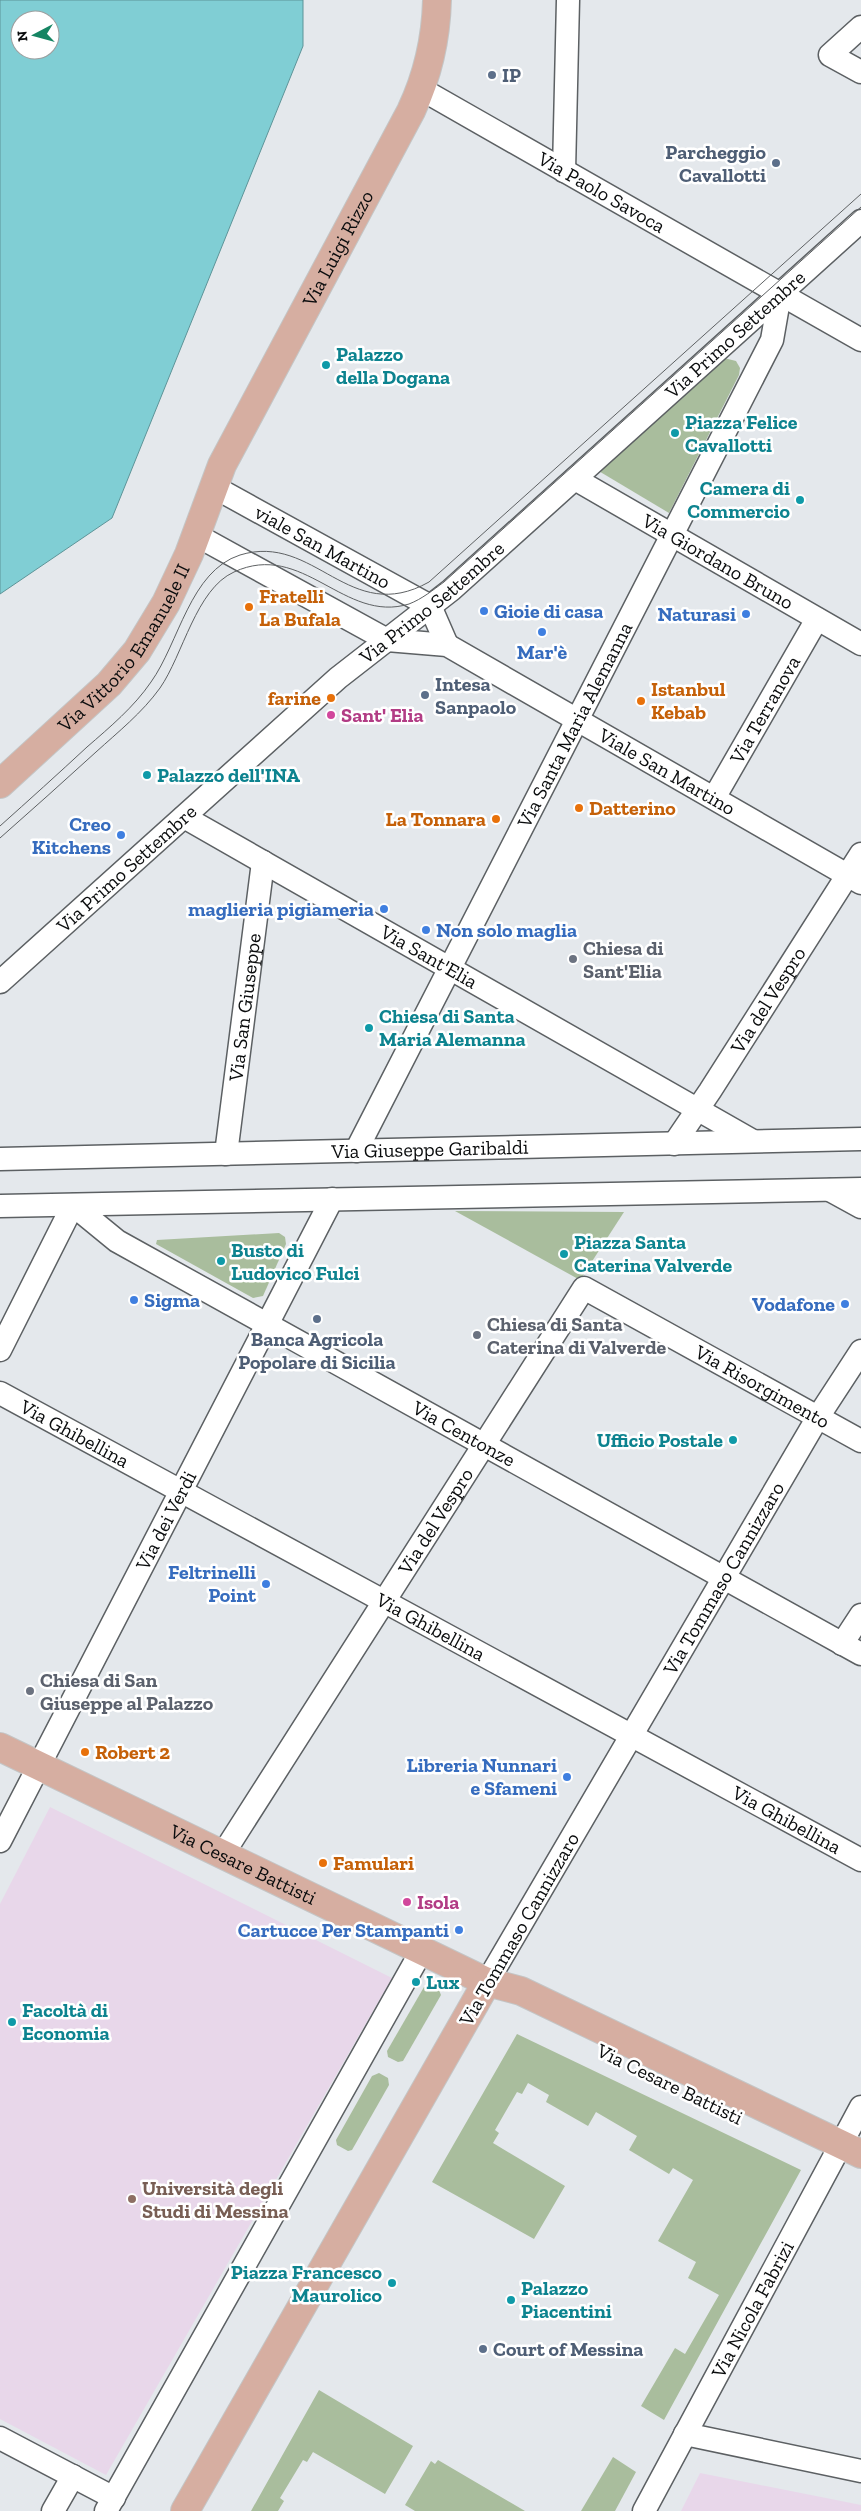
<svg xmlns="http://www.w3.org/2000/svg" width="861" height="2511" viewBox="0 0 861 2511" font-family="'Zilla Slab',serif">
<rect width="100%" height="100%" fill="#e4e8ec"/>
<!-- education -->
<g fill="#e8d7ea">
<path d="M 50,1807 L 392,1978 L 106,2475 L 0,2419 L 0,1904 Z"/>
<path d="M 700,2473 L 861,2505 L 861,2511 L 681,2511 Z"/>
</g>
<!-- green -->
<g fill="#a9bd9d">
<path d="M 724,358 L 736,361 L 740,368 L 739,375 L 669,513 L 597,470 Z"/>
<path d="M 455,1211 L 624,1212 L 580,1280 Z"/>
<path d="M 279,1233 L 285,1237 L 286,1244 L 263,1296 L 253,1298 L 156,1244 L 157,1240 Z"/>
<path d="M 430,1985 L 439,1990 L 441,1995 L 403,2061 L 398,2062 L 388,2057 L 387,2051 L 424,1987 Z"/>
<path d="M 517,2034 L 801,2170 L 664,2420 L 641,2406 L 675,2348 L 685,2354 L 719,2295 L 688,2278 L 696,2262 L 658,2241 L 693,2180 L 673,2168 L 669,2174 L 629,2150 L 637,2136 L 596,2112 L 588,2126 L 546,2102 L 549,2095 L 528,2083 L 522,2094 L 517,2092 L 495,2130 L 499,2133 L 493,2143 L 565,2186 L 534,2239 L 432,2182 Z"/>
<path d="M 379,2073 L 388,2078 L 389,2085 L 352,2150 L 348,2151 L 337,2145 L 336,2140 L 372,2076 Z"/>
<path d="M 319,2390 L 413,2446 L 385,2494 L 313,2452 L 307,2462 L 303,2460 L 280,2498 L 284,2501 L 278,2511 L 251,2511 Z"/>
<path d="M 613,2457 L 636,2472 L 615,2511 L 581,2511 Z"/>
<path d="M 438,2460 L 525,2511 L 415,2511 L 405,2505 L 431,2461 L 435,2464 Z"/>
</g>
<!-- water -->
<path fill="#80ced4" stroke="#5d9498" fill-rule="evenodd" d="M 0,0 L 303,0 L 303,46 L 112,518 L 0,594 ZM 20,20 L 50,20 L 50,50 L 20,50 Z"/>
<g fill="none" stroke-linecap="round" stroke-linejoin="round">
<defs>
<g id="minor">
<path d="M 861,27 L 830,55 L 861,72"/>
<path id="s1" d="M 421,89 L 861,340"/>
<path d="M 564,171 L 568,0"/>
<path id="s2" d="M 575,479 L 861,644"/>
<path id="s3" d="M 214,487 L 430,606 L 447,645"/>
<path id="s4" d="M 196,535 L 387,640 L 447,645 L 861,883"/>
<path id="s5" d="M 714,798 L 817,619"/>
<path id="s6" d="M 184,817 L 753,1141"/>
<path id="s7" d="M 0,982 L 338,678 L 451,590 L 861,221"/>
<path id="s8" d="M 674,1144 L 710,1091 L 861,854"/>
<path id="s9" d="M 356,1151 L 772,340 L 780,294"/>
<path id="s10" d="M 226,1154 L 263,862"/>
<path id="s11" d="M 0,1159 L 861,1139"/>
<path d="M 830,1190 L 861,1207"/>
<path d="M 0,1206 L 861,1189"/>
<path id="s12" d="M 0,1350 L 73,1205 L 117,1241 L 861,1654"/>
<path id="s13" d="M 0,1393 L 861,1860"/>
<path d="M 842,1644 L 861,1615"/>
<path id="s14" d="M 0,1841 L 332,1199"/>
<path id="s15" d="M 223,1854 L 584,1288 L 861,1441"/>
<path id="s16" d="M 487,1982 L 818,1417 L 861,1351"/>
<path d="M 685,2434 L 861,2471"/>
<path d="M 0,2438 L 114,2498"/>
<path d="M 53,2511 L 73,2476"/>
<path d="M 106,2511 L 422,1950"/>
<path id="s17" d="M 644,2511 L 861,2107"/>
</g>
<g id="major">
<path id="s18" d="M 0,784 L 109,684 L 137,651 L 166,603 L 189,554 L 222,465 L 411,111 C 428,75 436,40 437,0"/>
<path id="s19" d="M 0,1747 L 487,1982 L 521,1991 L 861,2154"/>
<path d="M 185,2511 L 487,1982"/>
</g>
</defs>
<!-- minor casing -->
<use href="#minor" stroke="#5c6063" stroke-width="25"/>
<!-- major casing -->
<use href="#major" stroke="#c4c5c5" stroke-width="30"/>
<!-- minor -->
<use href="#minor" stroke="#fff" stroke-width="22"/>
<!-- major -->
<use href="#major" stroke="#d6aea1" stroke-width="28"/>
<!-- tram -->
<g stroke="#5e6163" stroke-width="1">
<path d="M 0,826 C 29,800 58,774 87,747 C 110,727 134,707 151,682 C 179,643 190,571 240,555 C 315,532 349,627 429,582 L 861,194"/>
<path d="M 0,838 C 32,810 64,781 96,752 C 118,732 142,713 160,688 C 183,655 196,589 234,572 C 303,540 344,624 409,604 C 422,599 433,590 444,582 L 861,207"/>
</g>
</g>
<!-- markers -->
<g fill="#5c6f8a" stroke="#fff" stroke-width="2">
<circle cx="492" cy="75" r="5"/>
<circle cx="776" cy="163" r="5"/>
<circle cx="425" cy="695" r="5"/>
<circle cx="317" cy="1319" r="5"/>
<circle cx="483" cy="2349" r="5"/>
</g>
<g fill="#0f9aa8" stroke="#fff" stroke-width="2">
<circle cx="326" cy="365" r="5"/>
<circle cx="675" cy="433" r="5"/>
<circle cx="800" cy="500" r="5"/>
<circle cx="147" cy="775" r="5"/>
<circle cx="369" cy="1028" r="5"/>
<circle cx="564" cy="1254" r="5"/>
<circle cx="221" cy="1261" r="5"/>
<circle cx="733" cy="1440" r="5"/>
<circle cx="416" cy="1982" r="5"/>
<circle cx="12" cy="2022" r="5"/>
<circle cx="392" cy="2283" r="5"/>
<circle cx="511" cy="2300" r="5"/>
</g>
<g fill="#e8710a" stroke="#fff" stroke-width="2">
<circle cx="249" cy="607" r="5"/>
<circle cx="331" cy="698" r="5"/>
<circle cx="641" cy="701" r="5"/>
<circle cx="579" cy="808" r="5"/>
<circle cx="496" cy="819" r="5"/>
<circle cx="85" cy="1752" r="5"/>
<circle cx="323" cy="1863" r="5"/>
</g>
<g fill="#3f7fe0" stroke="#fff" stroke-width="2">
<circle cx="484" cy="611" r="5"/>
<circle cx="746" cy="614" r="5"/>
<circle cx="542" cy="632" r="5"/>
<circle cx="121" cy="835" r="5"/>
<circle cx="384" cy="909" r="5"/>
<circle cx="426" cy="930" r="5"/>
<circle cx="134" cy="1300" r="5"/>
<circle cx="845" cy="1304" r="5"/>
<circle cx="266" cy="1584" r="5"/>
<circle cx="567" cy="1777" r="5"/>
<circle cx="459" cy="1930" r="5"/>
</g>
<g fill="#d1479c" stroke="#fff" stroke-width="2">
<circle cx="331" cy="715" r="5"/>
<circle cx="407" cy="1902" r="5"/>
</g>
<g fill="#6b7280" stroke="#fff" stroke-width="2">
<circle cx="573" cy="959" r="5"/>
<circle cx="477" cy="1335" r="5"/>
<circle cx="30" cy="1691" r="5"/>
</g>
<circle fill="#8d6e63" stroke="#fff" stroke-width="2" cx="132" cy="2199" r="5"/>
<g text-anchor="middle" stroke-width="5" stroke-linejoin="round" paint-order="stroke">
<!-- service labels -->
<g font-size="20" font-weight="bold" fill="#4e5e75" stroke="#fff" text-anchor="start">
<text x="502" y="82">IP</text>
<text x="766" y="159" text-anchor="end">Parcheggio<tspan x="766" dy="23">Cavallotti</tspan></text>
<text x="435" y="691">Intesa<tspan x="435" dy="23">Sanpaolo</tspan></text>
<text x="317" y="1346" text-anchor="middle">Banca Agricola<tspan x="317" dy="23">Popolare di Sicilia</tspan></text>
<text x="493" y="2356">Court of Messina</text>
</g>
<!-- street labels -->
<g font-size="20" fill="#0a0c0d" stroke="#fff">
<text dy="7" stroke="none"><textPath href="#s1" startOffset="208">Via Paolo Savoca</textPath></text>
<text dy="7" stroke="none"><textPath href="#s18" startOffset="642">Via Luigi Rizzo</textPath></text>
<text dy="7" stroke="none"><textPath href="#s7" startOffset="980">Via Primo Settembre</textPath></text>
<text dy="7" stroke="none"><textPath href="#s3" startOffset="124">viale San Martino</textPath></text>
<text dy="7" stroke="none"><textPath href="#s2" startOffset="165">Via Giordano Bruno</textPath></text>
<text dy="7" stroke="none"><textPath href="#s7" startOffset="575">Via Primo Settembre</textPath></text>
<text dy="7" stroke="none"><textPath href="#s18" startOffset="186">Via Vittorio Emanuele II</textPath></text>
<text dy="7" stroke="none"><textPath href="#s5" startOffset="102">Via Terranova</textPath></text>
<text dy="7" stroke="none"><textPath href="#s9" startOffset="479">Via Santa Maria Alemanna</textPath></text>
<text dy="7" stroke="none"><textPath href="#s4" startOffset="532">Viale San Martino</textPath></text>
<text dy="7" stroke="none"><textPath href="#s7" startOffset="170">Via Primo Settembre</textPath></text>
<text dy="7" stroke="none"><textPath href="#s6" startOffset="282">Via Sant'Elia</textPath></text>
<text dy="7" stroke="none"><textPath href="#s8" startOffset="172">Via del Vespro</textPath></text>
<text dy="7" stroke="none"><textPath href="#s10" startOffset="148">Via San Giuseppe</textPath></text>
<text dy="7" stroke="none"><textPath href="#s11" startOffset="430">Via Giuseppe Garibaldi</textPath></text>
<text dy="7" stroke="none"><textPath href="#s15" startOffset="875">Via Risorgimento</textPath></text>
<text dy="7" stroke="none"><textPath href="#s13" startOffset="85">Via Ghibellina</textPath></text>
<text dy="7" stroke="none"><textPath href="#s12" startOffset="616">Via Centonze</textPath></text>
<text dy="7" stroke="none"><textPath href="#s14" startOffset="361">Via dei Verdi</textPath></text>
<text dy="7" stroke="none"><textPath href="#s15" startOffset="395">Via del Vespro</textPath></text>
<text dy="7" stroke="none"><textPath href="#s16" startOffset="468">Via Tommaso Cannizzaro</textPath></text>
<text dy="7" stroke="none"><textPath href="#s13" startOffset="490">Via Ghibellina</textPath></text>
<text dy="7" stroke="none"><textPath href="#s13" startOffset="895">Via Ghibellina</textPath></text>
<text dy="7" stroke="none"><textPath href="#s19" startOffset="270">Via Cesare Battisti</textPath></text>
<text transform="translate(519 1929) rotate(-60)" y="7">Via Tommaso Cannizzaro</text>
<text transform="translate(670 2084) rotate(26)" y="7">Via Cesare Battisti</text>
<text dy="7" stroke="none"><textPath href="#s17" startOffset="229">Via Nicola Fabrizi</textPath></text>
</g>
<!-- culture labels -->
<g font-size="20" font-weight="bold" fill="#0d838f" stroke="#fff" text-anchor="start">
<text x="336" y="361">Palazzo<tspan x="336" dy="23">della Dogana</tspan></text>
<text x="685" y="429">Piazza Felice<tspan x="685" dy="23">Cavallotti</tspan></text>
<text x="790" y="495" text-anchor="end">Camera di<tspan x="790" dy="23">Commercio</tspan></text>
<text x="157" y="782">Palazzo dell'INA</text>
<text x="379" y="1023">Chiesa di Santa<tspan x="379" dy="23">Maria Alemanna</tspan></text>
<text x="574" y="1249">Piazza Santa<tspan x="574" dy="23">Caterina Valverde</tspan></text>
<text x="231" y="1257">Busto di<tspan x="231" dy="23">Ludovico Fulci</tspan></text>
<text x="723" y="1447" text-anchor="end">Ufficio Postale</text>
<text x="426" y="1989">Lux</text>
<text x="22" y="2017">Facoltà di<tspan x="22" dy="23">Economia</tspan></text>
<text x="382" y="2279" text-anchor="end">Piazza Francesco<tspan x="382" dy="23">Maurolico</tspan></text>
<text x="521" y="2295">Palazzo<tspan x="521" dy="23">Piacentini</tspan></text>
</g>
<!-- food labels -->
<g font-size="20" font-weight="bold" fill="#c56008" stroke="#fff" text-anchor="start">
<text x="259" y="603">Fratelli<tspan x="259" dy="23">La Bufala</tspan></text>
<text x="651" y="696">Istanbul<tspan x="651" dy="23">Kebab</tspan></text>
<text x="321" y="705" text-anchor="end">farine</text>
<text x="589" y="815">Datterino</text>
<text x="486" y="826" text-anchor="end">La Tonnara</text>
<text x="95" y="1759">Robert 2</text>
<text x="333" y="1870">Famulari</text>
</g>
<!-- shop labels -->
<g font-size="20" font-weight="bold" fill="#366cbe" stroke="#fff" text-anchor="end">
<text x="494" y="618" text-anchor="start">Gioie di casa</text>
<text x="736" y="621">Naturasi</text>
<text x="542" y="659" text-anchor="middle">Mar'è</text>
<text x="111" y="831">Creo<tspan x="111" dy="23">Kitchens</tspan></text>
<text x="374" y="916">maglieria pigiameria</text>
<text x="436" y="937" text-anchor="start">Non solo maglia</text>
<text x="144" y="1307" text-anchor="start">Sigma</text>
<text x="835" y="1311">Vodafone</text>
<text x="256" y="1579">Feltrinelli<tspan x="256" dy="23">Point</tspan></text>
<text x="557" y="1772">Libreria Nunnari<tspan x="557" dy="23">e Sfameni</tspan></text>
<text x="449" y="1937">Cartucce Per Stampanti</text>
</g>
<!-- hotel labels -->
<g font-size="20" font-weight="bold" fill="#b23c85" stroke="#fff" text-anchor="start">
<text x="341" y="722">Sant' Elia</text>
<text x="417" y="1909">Isola</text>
</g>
<!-- worship labels -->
<g font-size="20" font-weight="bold" fill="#5b616d" stroke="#fff" text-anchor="start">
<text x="583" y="955">Chiesa di<tspan x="583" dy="23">Sant'Elia</tspan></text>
<text x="487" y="1331">Chiesa di Santa<tspan x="487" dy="23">Caterina di Valverde</tspan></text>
<text x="40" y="1687">Chiesa di San<tspan x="40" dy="23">Giuseppe al Palazzo</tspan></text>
</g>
<!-- education labels -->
<g font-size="20" font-weight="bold" fill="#785e54" stroke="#fff" text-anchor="start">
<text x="142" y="2195">Università degli<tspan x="142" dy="23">Studi di Messina</tspan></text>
</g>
</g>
<!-- north arrow -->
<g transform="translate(35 35) rotate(264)"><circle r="24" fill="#ffffff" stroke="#9d9e9e"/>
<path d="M0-4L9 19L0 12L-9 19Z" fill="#168563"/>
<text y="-8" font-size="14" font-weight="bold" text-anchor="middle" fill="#0a0c0d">N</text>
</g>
</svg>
